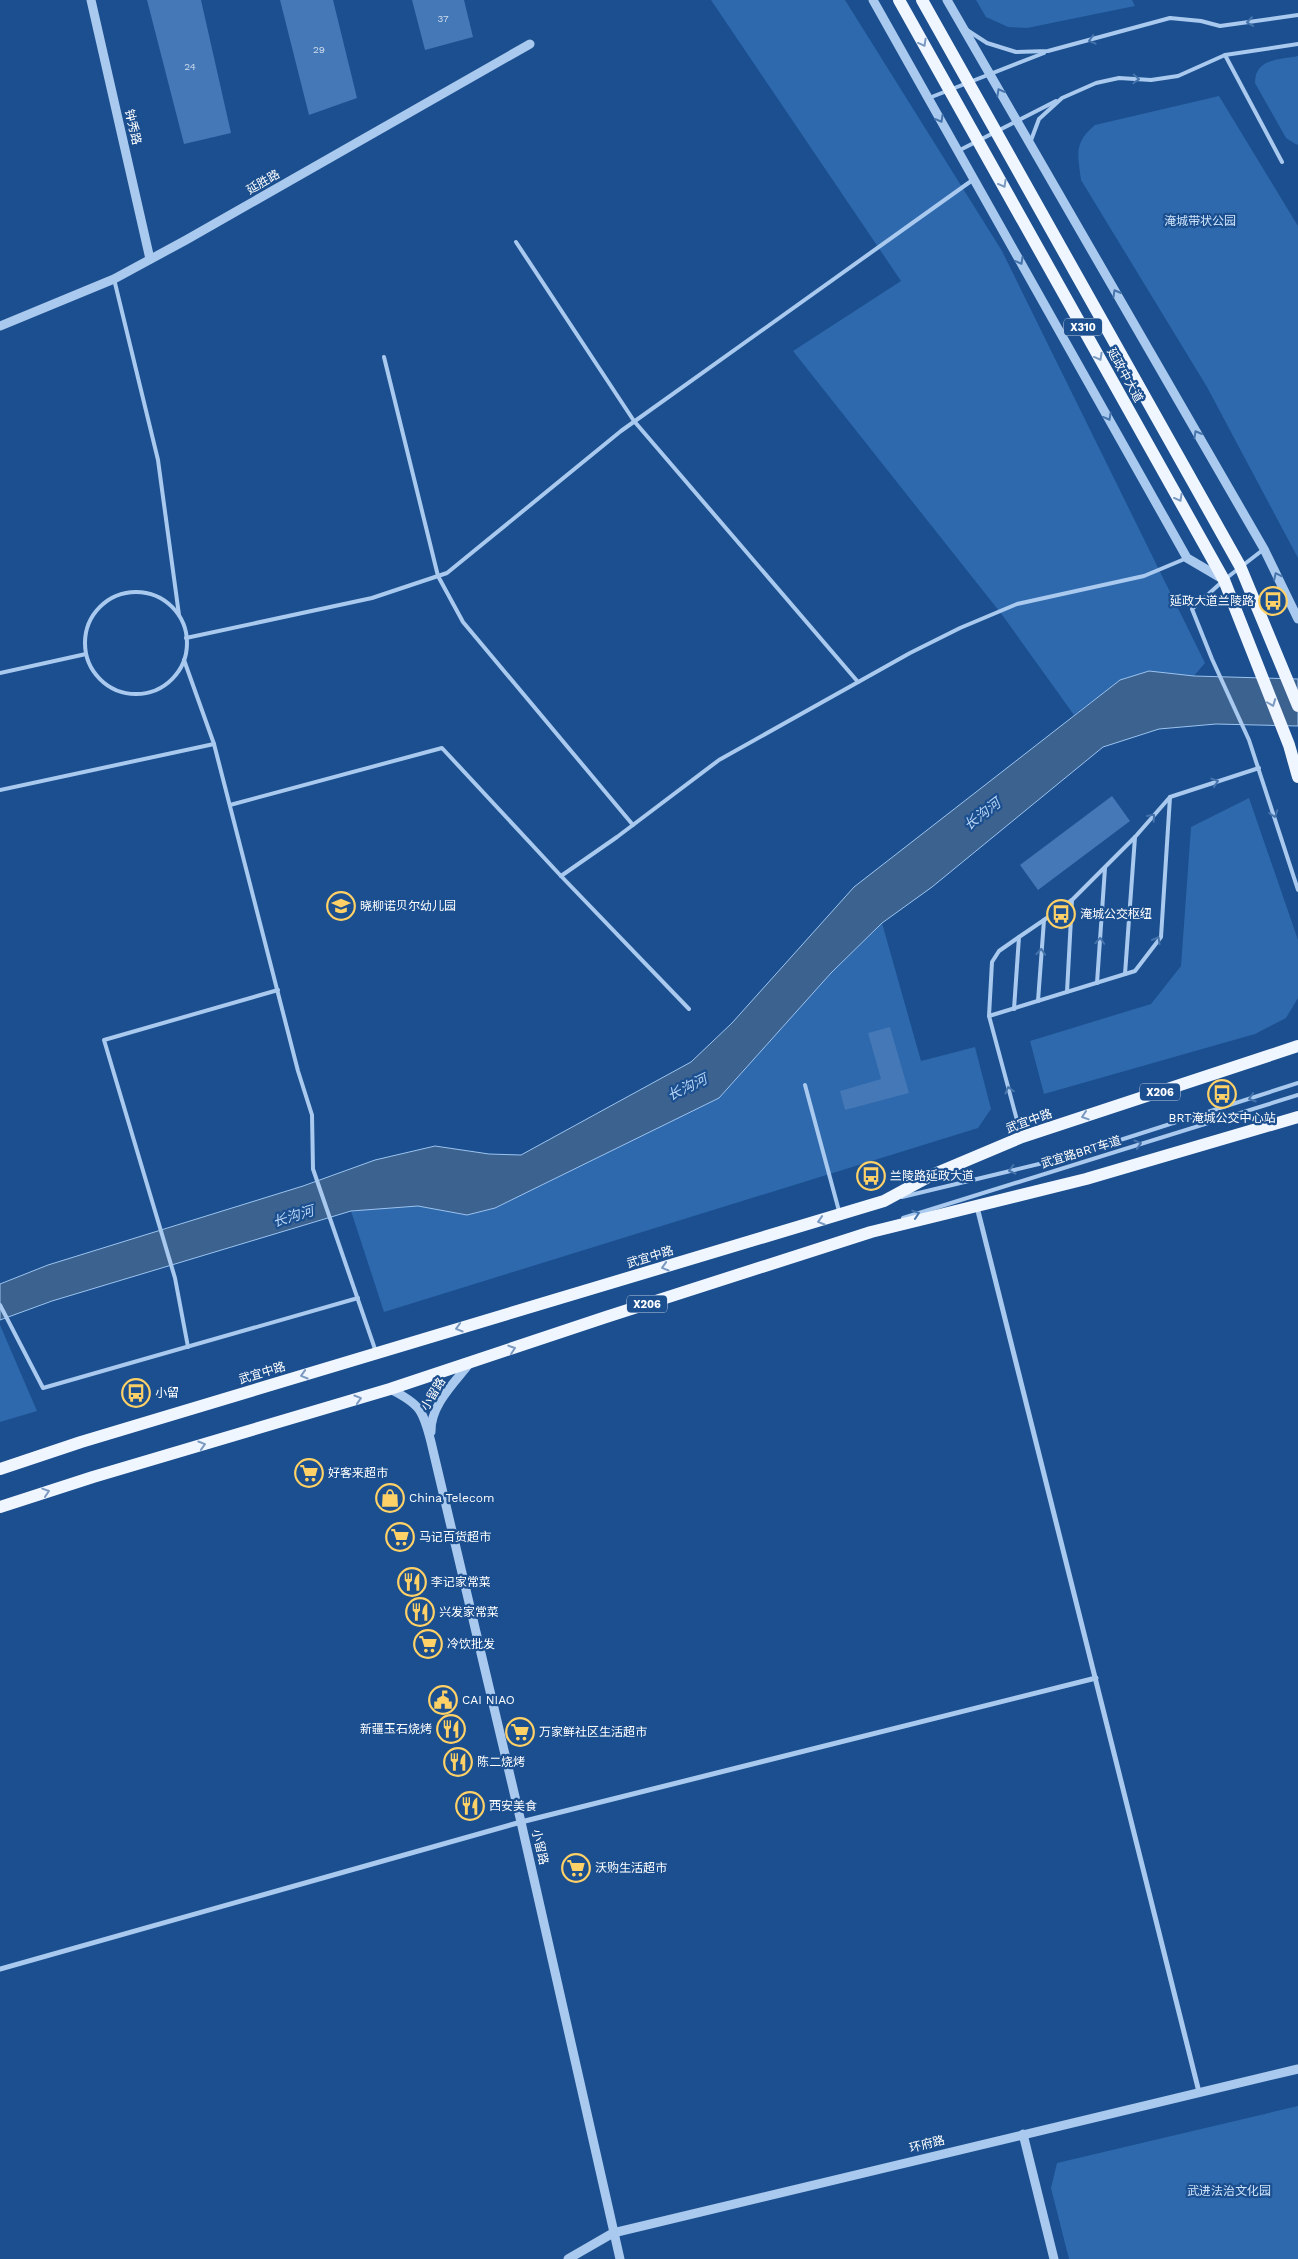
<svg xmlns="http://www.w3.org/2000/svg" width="1298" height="2259" viewBox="0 0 1298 2259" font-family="'Work Sans','Noto Sans SC',sans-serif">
<rect width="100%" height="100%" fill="#1b4f8f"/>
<!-- green -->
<g fill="#2e69ad">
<path d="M 711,0 L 845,0 L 1002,251 L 1205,663 L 1194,676 L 1149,671 L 1120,680 L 1074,715 L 1003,616 L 793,351 L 901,281 Z"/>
<path d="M 976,0 L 1132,0 L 1135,6 L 1027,28 L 1008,27 L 986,17 Z"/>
<path d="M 1298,56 L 1298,144 L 1297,145 L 1286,138 L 1255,83 C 1255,58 1279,60 1298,56 Z"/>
<path d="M 1219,96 L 1298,226 L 1298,558 L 1207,387 L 1081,180 C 1078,155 1073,143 1095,125 Z"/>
<path d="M 1249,798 L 1298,940 L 1298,998 L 1286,1018 L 1255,1034 L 1044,1094 L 1030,1041 L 1151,1004 L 1181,966 L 1191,827 Z"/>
<path d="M 882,923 L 921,1061 L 975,1047 L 991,1109 L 978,1128 L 384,1312 L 351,1211 L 418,1206 L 467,1215 L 495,1208 L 719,1098 L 831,973 Z"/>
<path d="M 0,1325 L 37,1411 L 0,1422 Z"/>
<path d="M 1298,2106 L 1298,2259 L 1069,2259 L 1051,2188 L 1057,2163 Z"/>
</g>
<!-- water -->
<path fill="#3c6290" stroke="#9cc4f0" d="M 1149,671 L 1194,676 L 1298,679 L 1298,726 L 1216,724 L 1159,729 L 1103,747 L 932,887 L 882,923 L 831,973 L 719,1098 L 495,1208 L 467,1215 L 418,1206 L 351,1211 L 52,1301 L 0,1320 L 0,1284 L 48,1265 L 303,1186 L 375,1160 L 435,1146 L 489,1154 L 521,1155 L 691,1062 L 732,1023 L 854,887 L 1120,680 Z"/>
<!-- building -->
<g fill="#4478b7">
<path d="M 147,0 L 201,0 L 231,133 L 184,144 Z"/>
<path d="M 280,0 L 333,0 L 357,98 L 309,115 Z"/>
<path d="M 412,0 L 464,0 L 473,37 L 425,50 Z"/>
<path d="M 1112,796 L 1130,821 L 1038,890 L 1020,865 Z"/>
<path d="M 890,1027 L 909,1093 L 845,1110 L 840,1091 L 881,1079 L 868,1033 Z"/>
</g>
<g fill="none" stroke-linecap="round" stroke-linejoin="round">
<!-- service -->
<g stroke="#a9c9ee" stroke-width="4">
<path d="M 967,30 L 987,43 L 1016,52 L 1048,51 L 1170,18 L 1201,21 L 1220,26 L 1298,15"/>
<path d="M 1225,55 L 1282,162"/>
<path d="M 929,98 L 1044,53"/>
<path d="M 1030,143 L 1039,119 L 1062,98 L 1096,83 L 1119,78 L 1151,80 L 1178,76 L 1225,55 L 1298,44"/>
<path d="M 958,151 L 1056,101"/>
<path d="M 516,242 L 634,421 L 858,682"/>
<path d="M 114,279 L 158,460 L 179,615"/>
<path d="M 384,357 L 438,576 L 463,622 L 633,825"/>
<path d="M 1264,549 L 1224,580 L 1192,609 L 1212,659 L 1249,740 L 1298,890"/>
<circle cx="136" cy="643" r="51"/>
<path d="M 186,638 L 372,598 L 447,573 L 621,431 L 974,179"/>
<path d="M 184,660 L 214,744 L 298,1071 L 312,1115 L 313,1169 L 376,1352"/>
<path d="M 0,673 L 86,654"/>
<path d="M 0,790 L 214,744"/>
<path d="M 230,805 L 442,748 L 561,876 L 689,1009"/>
<path d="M 561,876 L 617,837 L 719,760 L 910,653 L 960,628 L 1017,604 L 1144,576 L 1187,558"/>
<path d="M 1019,937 L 999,951 L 992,962 L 989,1016 L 1021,1135"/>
<path d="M 1125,974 L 1135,837"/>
<path d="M 1097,983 L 1105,868"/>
<path d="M 1067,992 L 1072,900 L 1135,837 L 1170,797 L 1259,768"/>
<path d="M 1038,1001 L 1044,920 L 1072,900"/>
<path d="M 1014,1009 L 1019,937 L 1044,920"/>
<path d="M 989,1016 L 1135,971 L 1161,937 L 1170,797"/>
<path d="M 805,1085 L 839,1211"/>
<path d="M 902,1197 L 1064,1158 L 1298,1083"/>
<path d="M 903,1218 L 1298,1095"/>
<path d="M 0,1305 L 43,1388 L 358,1298"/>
<path d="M 188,1347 L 175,1278 L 104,1040 L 278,990"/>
</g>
<!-- minor -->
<g stroke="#a9c9ee" stroke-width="5">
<path d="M 977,1207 L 1199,2092"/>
<path d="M 0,1969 L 521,1822 L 1096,1678"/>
</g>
<!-- tertiary -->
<g stroke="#a9c9ee" stroke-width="9">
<path d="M 91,0 L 150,259"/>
<path d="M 873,0 L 1187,558 L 1221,578"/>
<path d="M 947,0 L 1264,549 L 1298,619"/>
<path d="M 0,326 L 114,279 L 186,240 L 530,44"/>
<path d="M 390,1389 C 420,1404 423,1410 431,1442 L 521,1822 L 620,2259"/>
<path d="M 431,1432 C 430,1406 454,1383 469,1364"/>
<path d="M 1023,2134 L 1054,2259"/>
<path d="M 568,2259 L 613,2233 L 1298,2069"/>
</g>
<!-- primary -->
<g stroke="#f0f6ff" stroke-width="12">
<path d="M 899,0 L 1224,580 L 1289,745 L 1298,777"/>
<path d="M 922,0 L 1240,566 L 1298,706"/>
<path d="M 0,1469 L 81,1442 L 884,1201 L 932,1175 L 1022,1137 L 1298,1046"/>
<path d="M 0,1507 L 93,1477 L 390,1389 L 606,1317 L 871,1232 L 1086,1179 L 1298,1117"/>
</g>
</g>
<!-- one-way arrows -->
<defs><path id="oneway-chevron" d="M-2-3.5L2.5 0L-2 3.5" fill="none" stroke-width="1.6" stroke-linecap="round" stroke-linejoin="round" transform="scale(1.25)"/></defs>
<g stroke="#4674ac">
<use href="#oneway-chevron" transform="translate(1250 22) rotate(172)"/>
<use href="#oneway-chevron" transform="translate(1092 40) rotate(165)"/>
<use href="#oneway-chevron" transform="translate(1136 79) rotate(3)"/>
<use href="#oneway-chevron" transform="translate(1000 92) rotate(-119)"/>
<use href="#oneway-chevron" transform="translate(940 119) rotate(61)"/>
<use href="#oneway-chevron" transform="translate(1020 261) rotate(61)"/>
<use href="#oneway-chevron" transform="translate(1116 293) rotate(-120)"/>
<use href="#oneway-chevron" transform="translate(1108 417) rotate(61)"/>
<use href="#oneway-chevron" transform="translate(1197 434) rotate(-120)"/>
<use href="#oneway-chevron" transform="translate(1277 576) rotate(-116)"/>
<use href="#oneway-chevron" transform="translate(1215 782) rotate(-18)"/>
<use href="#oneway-chevron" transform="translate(1274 814) rotate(72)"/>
<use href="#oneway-chevron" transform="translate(1152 817) rotate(-49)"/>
<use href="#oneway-chevron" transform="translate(1157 940) rotate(-60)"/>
<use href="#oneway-chevron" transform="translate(1100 941) rotate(-86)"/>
<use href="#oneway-chevron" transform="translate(1041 952) rotate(-86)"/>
<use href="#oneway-chevron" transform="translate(1009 1090) rotate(-105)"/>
<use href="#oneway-chevron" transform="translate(1252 1098) rotate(162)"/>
<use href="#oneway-chevron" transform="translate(1138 1144) rotate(-17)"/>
<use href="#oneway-chevron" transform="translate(1012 1170) rotate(166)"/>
<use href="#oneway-chevron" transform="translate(916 1214) rotate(-18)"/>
</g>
<g stroke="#7b9ac1">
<use href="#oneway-chevron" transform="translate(923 43) rotate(61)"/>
<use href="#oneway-chevron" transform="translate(1003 184) rotate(61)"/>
<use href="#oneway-chevron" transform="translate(1099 357) rotate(61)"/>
<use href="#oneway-chevron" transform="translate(1179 498) rotate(61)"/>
<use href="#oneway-chevron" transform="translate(1272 703) rotate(69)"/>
<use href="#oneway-chevron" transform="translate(1085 1116) rotate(162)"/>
<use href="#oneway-chevron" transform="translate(821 1221) rotate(163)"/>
<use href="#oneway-chevron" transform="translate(665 1267) rotate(163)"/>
<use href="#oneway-chevron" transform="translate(459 1328) rotate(163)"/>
<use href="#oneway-chevron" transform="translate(512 1349) rotate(-19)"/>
<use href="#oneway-chevron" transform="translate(304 1375) rotate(163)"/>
<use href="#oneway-chevron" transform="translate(358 1399) rotate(-17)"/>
<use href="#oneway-chevron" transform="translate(202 1445) rotate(-17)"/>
<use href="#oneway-chevron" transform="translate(46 1492) rotate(-18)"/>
</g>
<!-- icons -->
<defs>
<symbol id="bus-ring" viewBox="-11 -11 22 22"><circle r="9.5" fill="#1b4f8f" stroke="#ffd166" stroke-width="1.5"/><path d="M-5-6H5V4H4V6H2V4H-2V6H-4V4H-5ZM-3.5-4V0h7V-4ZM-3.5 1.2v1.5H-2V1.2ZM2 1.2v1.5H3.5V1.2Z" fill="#ffd166"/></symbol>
<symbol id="school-ring" viewBox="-11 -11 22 22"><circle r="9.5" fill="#1b4f8f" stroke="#ffd166" stroke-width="1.5"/><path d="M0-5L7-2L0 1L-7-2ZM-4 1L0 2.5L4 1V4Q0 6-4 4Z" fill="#ffd166"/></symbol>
<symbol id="supermarket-ring" viewBox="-11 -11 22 22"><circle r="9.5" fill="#1b4f8f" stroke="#ffd166" stroke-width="1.5"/><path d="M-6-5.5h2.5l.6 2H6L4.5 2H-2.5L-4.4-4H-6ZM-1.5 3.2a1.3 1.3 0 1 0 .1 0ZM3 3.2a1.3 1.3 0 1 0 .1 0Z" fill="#ffd166"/></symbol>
<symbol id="shop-ring" viewBox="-11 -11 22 22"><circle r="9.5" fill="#1b4f8f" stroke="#ffd166" stroke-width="1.5"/><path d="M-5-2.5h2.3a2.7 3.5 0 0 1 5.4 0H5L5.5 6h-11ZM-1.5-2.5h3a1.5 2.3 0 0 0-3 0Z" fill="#ffd166"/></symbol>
<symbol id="restaurant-ring" viewBox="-11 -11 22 22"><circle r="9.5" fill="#1b4f8f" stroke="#ffd166" stroke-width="1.5"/><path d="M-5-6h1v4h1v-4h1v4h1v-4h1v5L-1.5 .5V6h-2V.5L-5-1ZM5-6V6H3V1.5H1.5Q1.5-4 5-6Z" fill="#ffd166"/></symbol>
<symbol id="civic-ring" viewBox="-11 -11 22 22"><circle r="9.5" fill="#1b4f8f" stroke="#ffd166" stroke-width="1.5"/><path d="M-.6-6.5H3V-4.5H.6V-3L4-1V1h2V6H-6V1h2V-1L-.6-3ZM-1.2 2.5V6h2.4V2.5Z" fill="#ffd166"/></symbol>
</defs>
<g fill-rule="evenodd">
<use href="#bus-ring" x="1257" y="585" width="32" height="32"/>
<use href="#school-ring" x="325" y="890" width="32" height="32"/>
<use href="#bus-ring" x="1045" y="898" width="32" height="32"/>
<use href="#bus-ring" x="1206" y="1078" width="32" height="32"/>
<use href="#bus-ring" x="855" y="1160" width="32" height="32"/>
<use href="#bus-ring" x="120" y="1377" width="32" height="32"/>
<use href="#supermarket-ring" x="293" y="1457" width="32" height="32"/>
<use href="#shop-ring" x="374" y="1482" width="32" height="32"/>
<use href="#supermarket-ring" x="384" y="1521" width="32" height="32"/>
<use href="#restaurant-ring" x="396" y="1566" width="32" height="32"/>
<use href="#restaurant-ring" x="404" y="1596" width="32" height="32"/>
<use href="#supermarket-ring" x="412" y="1628" width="32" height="32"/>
<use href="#civic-ring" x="427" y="1684" width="32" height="32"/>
<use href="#restaurant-ring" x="435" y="1713" width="32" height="32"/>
<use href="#supermarket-ring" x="504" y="1716" width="32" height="32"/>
<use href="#restaurant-ring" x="442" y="1746" width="32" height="32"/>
<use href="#restaurant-ring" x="454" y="1790" width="32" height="32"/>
<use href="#supermarket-ring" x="560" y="1852" width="32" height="32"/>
</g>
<g text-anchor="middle" stroke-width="4.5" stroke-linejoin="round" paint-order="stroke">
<!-- number labels -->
<g font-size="10" fill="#d0dded">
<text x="443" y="22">37</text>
<text x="319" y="53">29</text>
<text x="190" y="70">24</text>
</g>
<!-- shield labels -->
<g fill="#1b4f8f" stroke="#bbcadd" stroke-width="1">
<rect x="1064" y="318.5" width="38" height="17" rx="4"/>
<rect x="1140" y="1083.5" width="40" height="17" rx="4"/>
<rect x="627" y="1295.5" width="40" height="17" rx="4"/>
</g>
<g font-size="11" font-weight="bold" fill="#fff">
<text x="1083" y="331">X310</text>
<text x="1160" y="1096">X206</text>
<text x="647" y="1308">X206</text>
</g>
<!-- street labels -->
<g font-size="12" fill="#fff" stroke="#1b4f8f">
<text transform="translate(133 127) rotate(77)" y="4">钟秀路</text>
<text transform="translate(263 182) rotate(-30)" y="4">延胜路</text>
<text transform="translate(1125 375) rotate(61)" y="4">延政中大道</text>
<text transform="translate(1029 1121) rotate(-20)" y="4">武宜中路</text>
<text transform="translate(1081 1152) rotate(-17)" y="4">武宜路BRT车道</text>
<text transform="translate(650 1257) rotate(-17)" y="4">武宜中路</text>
<text transform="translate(262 1373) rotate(-17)" y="4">武宜中路</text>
<text transform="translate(433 1394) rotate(-59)" y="4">小留路</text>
<text transform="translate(540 1847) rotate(77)" y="4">小留路</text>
<text transform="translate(927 2144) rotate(-14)" y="4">环府路</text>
</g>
<!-- park labels -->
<g font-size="12" fill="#cfe3fa" stroke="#1b4f8f">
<text x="1200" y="225">淹城带状公园</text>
<text x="1229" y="2195">武进法治文化园</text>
</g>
<!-- poi labels -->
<g font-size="12" fill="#fff" stroke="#1b4f8f" text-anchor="start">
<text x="1254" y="605" text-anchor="end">延政大道兰陵路</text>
<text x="360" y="910">晓柳诺贝尔幼儿园</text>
<text x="1080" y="918">淹城公交枢纽</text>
<text x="1222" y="1122" text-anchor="middle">BRT淹城公交中心站</text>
<text x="890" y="1180">兰陵路延政大道</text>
<text x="155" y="1397">小留</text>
<text x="328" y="1477">好客来超市</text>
<text x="409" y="1502">China Telecom</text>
<text x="419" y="1541">马记百货超市</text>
<text x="431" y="1586">李记家常菜</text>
<text x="439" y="1616">兴发家常菜</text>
<text x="447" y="1648">冷饮批发</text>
<text x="462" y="1704">CAI NIAO</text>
<text x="432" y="1733" text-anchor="end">新疆玉石烧烤</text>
<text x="539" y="1736">万家鲜社区生活超市</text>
<text x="477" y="1766">陈二烧烤</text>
<text x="489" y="1810">西安美食</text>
<text x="595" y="1872">沃购生活超市</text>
</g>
<!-- water labels -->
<g font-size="14" font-style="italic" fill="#b5d3f5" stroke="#1b4f8f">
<text transform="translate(982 814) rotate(-38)" y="5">长沟河</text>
<text transform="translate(687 1087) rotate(-26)" y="5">长沟河</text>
<text transform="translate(293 1216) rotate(-17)" y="5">长沟河</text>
</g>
</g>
</svg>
